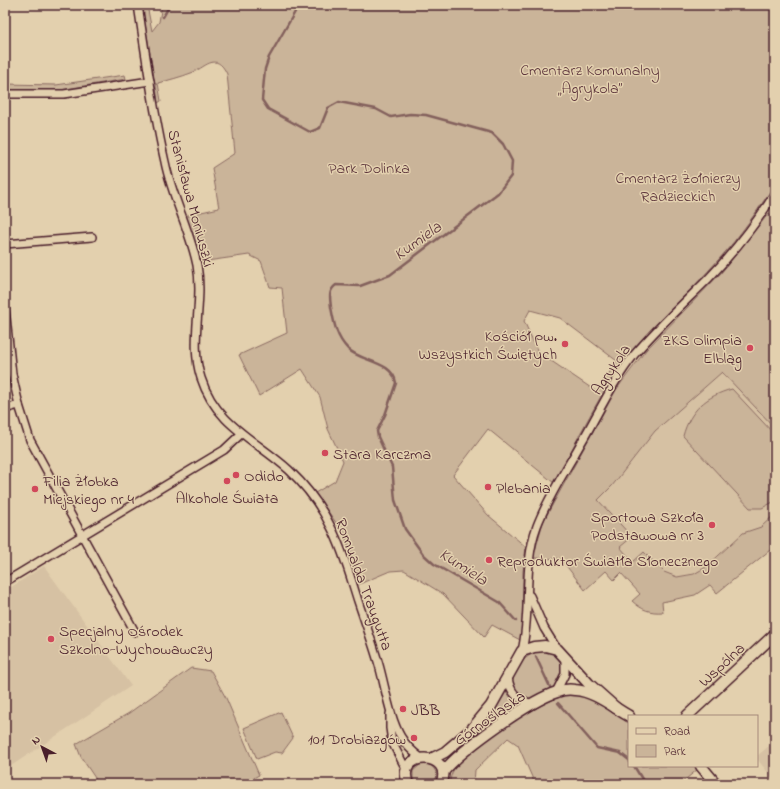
<svg xmlns="http://www.w3.org/2000/svg" width="780" height="789" viewBox="0 0 780 789" font-family="'Indie Flower',sans-serif">
<rect width="100%" height="100%" fill="#e3d0ae"/>
<filter id="ink" filterUnits="userSpaceOnUse"><feTurbulence type="fractalNoise" baseFrequency=".025" numOctaves="2"/><feDisplacementMap in="SourceGraphic" scale="8" xChannelSelector="R" yChannelSelector="G"/><feConvolveMatrix kernelMatrix="1 2 1 2 8 2 1 2 1" color-interpolation-filters="sRGB"/></filter>
<g filter="url(#ink)">
<!-- built -->
<g fill="#d6c1a3">
<path d="M 722,372 L 775,428 L 775,514 L 761,527 L 743,533 L 699,572 L 677,577 L 664,572 L 644,552 L 633,562 L 620,547 L 632,537 L 598,500 L 612,486 L 655,431 Z"/>
<path d="M 44,566 L 131,686 L 5,770 L 5,591 Z"/>
<path d="M 775,741 L 775,781 L 757,759 L 757,756 Z"/>
</g>
<!-- green -->
<g fill="#cab499" stroke="#8a6a62" fill-rule="evenodd">
<path d="M 142,5 L 147,5 L 152,31 L 159,22 L 162,5 L 775,5 L 775,184 C 758,210 740,236 719,259 C 690,292 657,321 630,354 C 600,391 577,441 554,483 L 488,429 L 453,475 L 488,515 L 526,547 L 523,571 L 522,641 L 492,625 L 484,637 L 443,594 L 404,570 L 390,571 L 357,585 L 351,554 L 344,534 L 315,493 L 335,481 L 343,461 L 328,429 L 320,397 L 302,369 L 259,396 L 239,355 L 287,333 L 282,288 L 270,287 L 261,261 L 249,255 L 200,262 L 184,216 L 219,208 L 212,168 L 235,153 L 227,74 C 216,50 204,69 191,73 C 181,77 169,80 158,83 L 161,101 L 158,103 L 156,86 L 157,84 L 155,84 ZM 530,310 L 560,318 L 617,361 L 597,392 L 538,352 L 524,321 Z"/>
<path d="M 125,75 L 126,79 L 54,91 L 5,90 L 5,84 L 56,85 Z"/>
<path d="M 769,213 L 775,220 L 775,428 L 722,372 L 655,431 L 612,486 L 598,500 L 632,537 L 620,547 L 633,562 L 644,552 L 664,572 L 677,577 L 694,574 L 706,567 L 743,533 L 761,527 L 775,514 L 775,546 L 717,593 L 710,585 L 695,595 L 662,602 L 663,612 C 650,613 642,610 632,601 L 640,594 L 621,573 L 614,580 L 606,571 L 585,590 L 561,559 L 533,558 L 543,522 L 616,390 L 646,350 L 721,273 Z"/>
<path d="M 732,389 L 775,435 L 775,501 L 762,508 L 750,508 L 683,436 C 690,410 706,396 732,389 Z"/>
<path d="M 542,650 C 584,660 551,706 520,697 C 518,694 514,690 513,686 C 509,669 528,653 542,650 Z"/>
<path d="M 191,668 L 211,671 L 226,698 L 259,775 L 242,784 L 99,784 L 81,757 L 76,744 L 129,713 Z"/>
<path d="M 505,690 L 512,699 L 521,705 L 463,747 L 461,744 L 485,721 Z"/>
<path d="M 567,694 L 585,696 L 629,721 L 629,766 L 696,766 L 698,769 L 680,784 L 535,784 L 518,745 L 508,738 L 475,770 L 474,784 L 450,784 C 450,779 451,774 454,769 C 465,748 543,701 567,694 Z"/>
<path d="M 281,712 L 293,738 L 282,753 L 275,752 L 257,759 L 244,728 Z"/>
<path d="M 421,764 C 430,763 435,767 437,776 L 433,784 L 416,784 L 413,778 L 413,771 Z"/>
</g>
<g fill="none" stroke-linecap="round" stroke-linejoin="round">
<!-- stream -->
<g stroke="#83605c" stroke-width="2.5">
<path d="M 299,5 L 269,57 L 265,69 L 262,100 L 268,109 L 310,132 L 320,128 L 328,108 L 339,102 L 376,109 L 391,117 L 410,114 L 426,115 L 492,133 L 503,144 L 512,161 L 511,176 L 498,193 L 390,275 L 360,286 L 336,285 C 328,291 330,298 331,307 C 334,323 336,337 348,349 C 361,362 393,361 396,383 L 385,415 L 377,431 L 378,437 L 392,467 L 395,500 L 405,529 L 423,554 L 434,564 L 499,602 L 516,621"/>
<path d="M 163,17 L 170,5"/>
<path d="M 536,657 L 550,687"/>
<path d="M 558,703 L 597,748 L 620,753 L 629,760"/>
<path d="M 634,766 L 645,784"/>
</g>
<defs>
<g id="street">
<path d="M 138,5 C 146,57 153,110 165,162 C 172,197 190,230 197,265 C 204,302 189,342 201,378 C 216,425 256,440 289,470 C 306,486 321,506 331,527 C 343,550 350,576 358,601 C 365,622 373,644 379,665 C 385,686 390,719 401,737 C 406,746 413,752 421,758"/>
<path d="M 5,94 L 64,94 L 150,81"/>
<path d="M 5,244 L 92,237"/>
<path d="M 5,308 L 12,374 L 19,405 L 30,440 L 135,632"/>
<path d="M 5,409 L 19,405"/>
<path d="M 5,582 L 224,450 L 241,434"/>
<path d="M 530,596 L 544,628 L 557,649"/>
<path d="M 522,651 C 532,610 522,566 537,526 C 548,497 566,470 581,443 C 598,414 613,381 634,355 C 657,328 683,304 708,279 C 733,253 756,224 775,193"/>
<path d="M 508,677 C 510,694 518,699 532,704"/>
<path d="M 556,692 L 565,674 L 565,658"/>
<path d="M 390,714 L 390,728 L 392,742 L 407,771"/>
</g>
<g id="secondary">
<path d="M 687,716 L 775,634"/>
<path d="M 431,759 L 445,752 L 472,729 L 491,706 L 522,651 L 534,647 L 545,646 L 557,649 L 589,684 L 616,708"/>
<path d="M 701,766 L 716,784"/>
<path d="M 443,772 C 462,749 529,701 557,692 C 562,690 569,689 575,690 C 594,691 613,707 629,716"/>
<path d="M 408,784 C 394,749 456,751 441,784"/>
</g>
</defs>
<!-- street casing -->
<use href="#street" stroke="#4a1f2b" stroke-width="10"/>
<!-- secondary casing -->
<use href="#secondary" stroke="#4a1f2b" stroke-width="13"/>
<!-- street -->
<use href="#street" stroke="#e3d0ae" stroke-width="7"/>
<!-- secondary -->
<use href="#secondary" stroke="#e3d0ae" stroke-width="10"/>
</g>
</g>
<!-- markers -->
<g fill="#d1495b" stroke="#e3d0ae" stroke-width="1.5">
<circle cx="565" cy="344" r="4"/>
<circle cx="750" cy="348" r="4"/>
<circle cx="325" cy="453" r="4"/>
<circle cx="236" cy="475" r="4"/>
<circle cx="227" cy="481" r="4"/>
<circle cx="488" cy="487" r="4"/>
<circle cx="35" cy="489" r="4"/>
<circle cx="712" cy="525" r="4"/>
<circle cx="489" cy="560" r="4"/>
<circle cx="51" cy="639" r="4"/>
<circle cx="403" cy="709" r="4"/>
<circle cx="414" cy="738" r="4"/>
</g>
<g text-anchor="middle" stroke-width="3" stroke-linejoin="round" paint-order="stroke">
<!-- park labels -->
<g font-size="16" fill="#5d353c" stroke="#e3d0ae">
<text x="590" y="75">Cmentarz Komunalny<tspan x="590" dy="18">„Agrykola”</tspan></text>
<text x="369" y="173">Park Dolinka</text>
<text x="678" y="183">Cmentarz Żołnierzy<tspan x="678" dy="18">Radzieckich</tspan></text>
</g>
<!-- street labels -->
<g font-size="16" fill="#4a1f2b" stroke="#e3d0ae">
<text transform="translate(192 198) rotate(75)" y="6">Stanisława Moniuszki</text>
<text transform="translate(610 369) rotate(-56)" y="6">Agrykola</text>
<text transform="translate(365 584) rotate(70)" y="6">Romualda Traugutta</text>
<text transform="translate(721 664) rotate(-43)" y="6">Wspólna</text>
<text transform="translate(489 717) rotate(-35)" y="6">Górnośląska</text>
</g>
<!-- poi labels -->
<g font-size="16" fill="#4a1f2b" stroke="#e3d0ae" text-anchor="start">
<text x="557" y="341" text-anchor="end">Kościół pw.<tspan x="557" dy="18">Wszystkich Świętych</tspan></text>
<text x="742" y="345" text-anchor="end">ZKS Olimpia<tspan x="742" dy="18">Elbląg</tspan></text>
<text x="333" y="459">Stara Karczma</text>
<text x="244" y="481">Odido</text>
<text x="43" y="486">Filia Żłobka<tspan x="43" dy="18">Miejskiego nr 4</tspan></text>
<text x="496" y="493">Plebania</text>
<text x="227" y="503" text-anchor="middle">Alkohole Świata</text>
<text x="704" y="522" text-anchor="end">Sportowa Szkoła<tspan x="704" dy="18">Podstawowa nr 3</tspan></text>
<text x="497" y="566">Reproduktor Światła Słonecznego</text>
<text x="59" y="636">Specjalny Ośrodek<tspan x="59" dy="18">Szkolno-Wychowawczy</tspan></text>
<text x="411" y="715">JBB</text>
<text x="406" y="744" text-anchor="end">101 Drobiazgów</text>
</g>
<!-- water labels -->
<g font-size="17" font-style="italic" fill="#5d353b" stroke="#e3d0ae">
<text transform="translate(417 240) rotate(-36)" y="6">Kumiela</text>
<text transform="translate(464 566) rotate(33)" y="6">Kumiela</text>
</g>
</g>
<!-- margin -->
<rect width="780" height="789" fill="none" stroke="#e3d0ae" stroke-width="20"/>
<rect x="10" y="10" width="760" height="769" fill="none" stroke="#4a1f2b" stroke-width="1.5" filter="url(#ink)"/>
<!-- legend -->
<rect x="628" y="715" width="130" height="52" fill="#e3d0ae" stroke="#a6897a"/>
<rect x="636" y="728" width="20" height="6" fill="#e3d0ae" stroke="#a6897a"/>
<text x="664" y="735" font-size="12" fill="#4a1f2b">Road</text>
<rect x="636" y="745" width="20" height="12" fill="#cab499" stroke="#a6897a"/>
<text x="664" y="755" font-size="12" fill="#4a1f2b">Park</text>
<!-- north arrow -->
<g transform="translate(42 747) rotate(319)" stroke="#e3d0ae" stroke-width="3" paint-order="stroke">
<path d="M0-3L7 15L0 10L-7 15Z" fill="#4a1f2b"/>
<text y="-6" font-size="11" font-weight="bold" text-anchor="middle" fill="#4a1f2b">N</text>
</g>
</svg>
